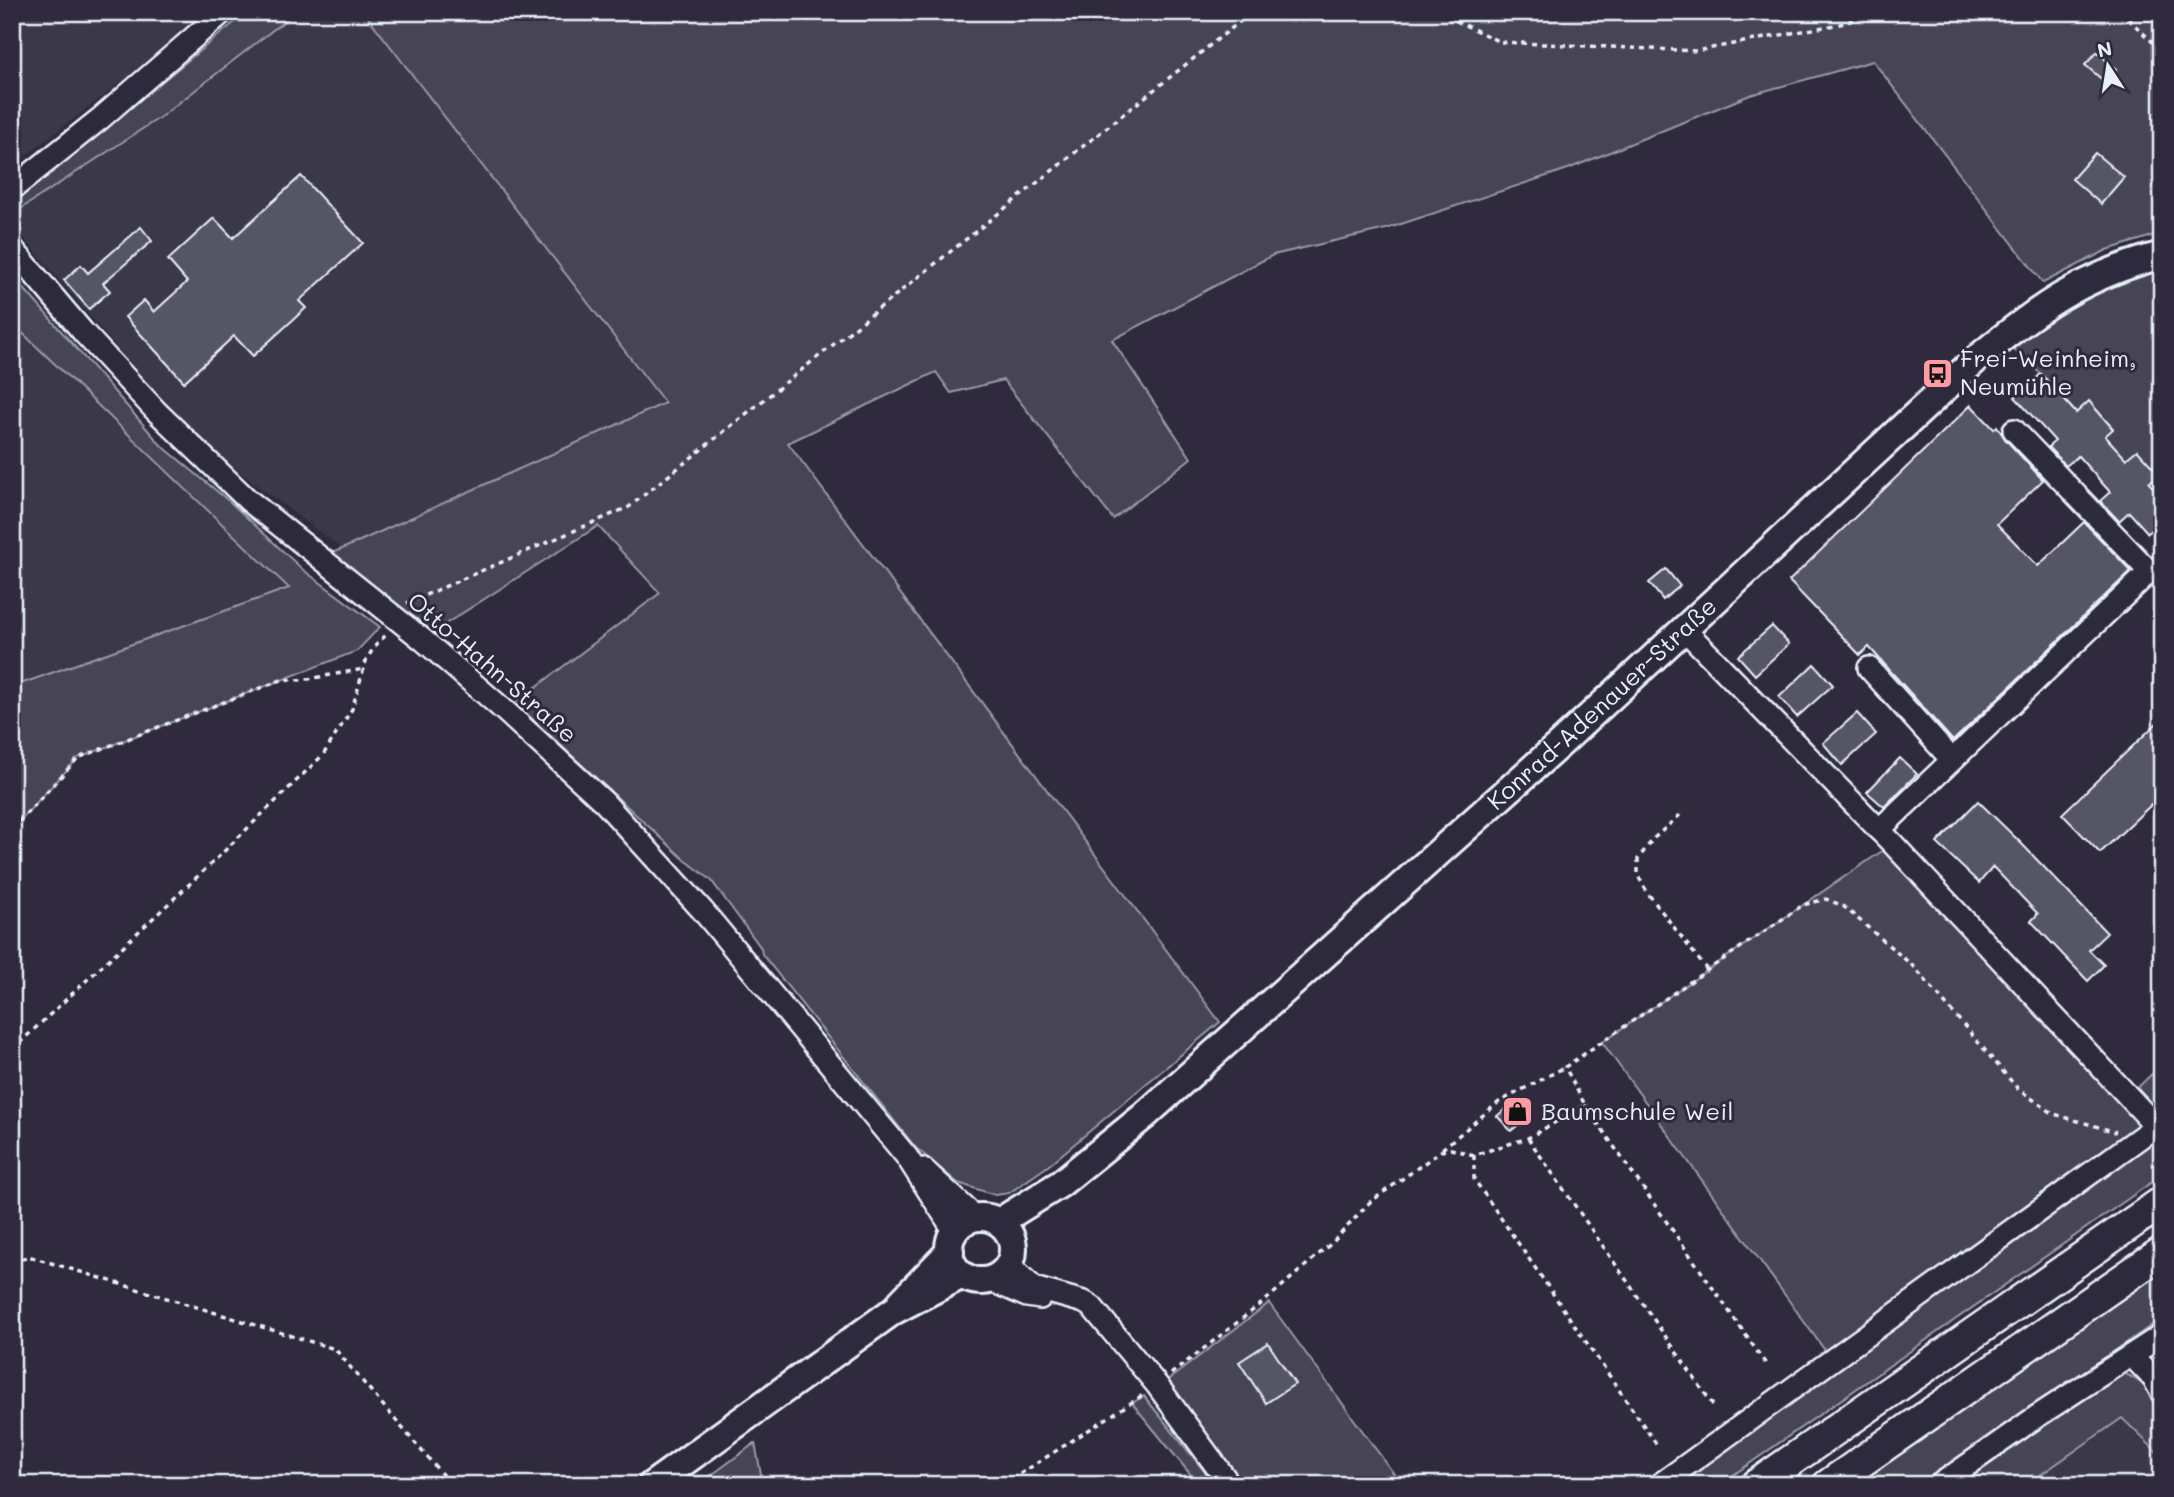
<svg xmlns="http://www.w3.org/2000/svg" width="2174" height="1497" viewBox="0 0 2174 1497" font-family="Mali,sans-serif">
<rect width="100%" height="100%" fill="#2f2a3d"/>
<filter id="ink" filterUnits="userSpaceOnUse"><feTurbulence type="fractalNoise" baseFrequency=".0143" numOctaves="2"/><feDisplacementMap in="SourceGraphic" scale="14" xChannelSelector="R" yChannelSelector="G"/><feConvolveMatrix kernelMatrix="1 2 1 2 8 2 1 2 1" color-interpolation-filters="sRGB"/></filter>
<g filter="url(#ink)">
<!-- built -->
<g fill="#3b3749">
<path d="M 12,12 L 208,12 L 175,41 L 12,166 Z"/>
<path d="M 296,12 L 364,12 L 666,403 L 342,549 L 210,450 L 172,413 L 12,224 L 12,220 L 22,208 L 162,116 Z"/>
<path d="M 12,323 L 129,437 L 289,588 L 12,687 Z"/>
<path d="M 2122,1418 L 2162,1457 L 2162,1485 L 2026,1485 Z"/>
</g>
<!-- green -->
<g fill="#464455" stroke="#979aa6" stroke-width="2">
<path d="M 247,12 L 296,12 L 162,116 L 22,208 L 12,220 L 14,203 Z"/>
<path d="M 364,12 L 2162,12 L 2162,233 L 2107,250 L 2043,283 L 1873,61 L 1750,95 L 1568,169 L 1386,229 L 1273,255 L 1112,340 L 1191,458 L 1113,519 L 1003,380 L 951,393 L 936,372 L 788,443 L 1220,1022 L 1048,1166 L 1009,1193 L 995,1195 L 958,1183 L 916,1148 L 762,954 L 761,948 L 711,880 L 684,859 L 515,703 L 660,593 L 598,526 L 422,639 L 320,557 L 342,549 L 665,403 Z"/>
<path d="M 2162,269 L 2162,497 L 2149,483 L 2158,474 L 2137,450 L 2126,459 L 2105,436 L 2113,428 L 2089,402 L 2076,413 L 2041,374 L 2013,349 L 2044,320 L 2098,290 Z"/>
<path d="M 12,275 L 161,445 L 230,502 L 302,569 L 380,627 L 357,651 L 78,758 L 12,829 L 12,687 L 289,588 L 12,323 Z"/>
<path d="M 1888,847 L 2144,1123 L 1829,1356 L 1602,1042 Z"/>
<path d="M 2156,1070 L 2162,1076 L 2162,1113 L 2130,1095 Z"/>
<path d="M 2162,1131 L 2162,1175 L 1719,1485 L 1672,1485 Z"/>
<path d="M 2162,1271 L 2162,1318 L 1922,1485 L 1857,1485 Z"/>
<path d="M 1269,1303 L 1402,1485 L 1243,1485 L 1168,1380 Z"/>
<path d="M 2124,1373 C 2169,1395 2162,1413 2162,1457 L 2122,1418 L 2026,1485 L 1951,1485 L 2105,1376 Z"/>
<path d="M 1144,1396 L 1209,1477 L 1199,1485 L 1132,1403 Z"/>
<path d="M 755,1443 L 763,1485 L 698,1485 Z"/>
</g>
<!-- building -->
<g fill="#575565" stroke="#e8f1f8" stroke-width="2">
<path d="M 2097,52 L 2116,69 L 2105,82 L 2085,65 Z"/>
<path d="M 2095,153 L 2124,177 L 2101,204 L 2072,179 Z"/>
<path d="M 301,176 L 363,243 L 299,301 L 306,308 L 253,356 L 234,336 L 184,382 L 125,317 L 144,300 L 154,312 L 187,282 L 168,260 L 214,218 L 233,238 Z"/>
<path d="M 141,227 L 152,241 L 103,283 L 110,291 L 89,309 L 64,280 L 81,265 L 88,273 Z"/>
<path d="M 2041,374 L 2076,413 L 2089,401 L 2113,429 L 2105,436 L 2126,459 L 2137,450 L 2159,474 L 2149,483 L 2162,497 L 2162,521 L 2148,533 L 2129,512 L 2119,521 L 2100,501 L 2110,492 L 2078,456 L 2066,466 L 2048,447 L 2055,441 L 2015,397 Z"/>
<path d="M 1971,405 L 1994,429 L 1997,426 L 2005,439 L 2043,480 L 1997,524 L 2038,566 L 2084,522 L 2131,571 L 1953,741 L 1869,647 L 1860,655 L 1789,581 Z"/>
<path d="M 1666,569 L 1680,586 L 1663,600 L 1649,583 Z"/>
<path d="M 1772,626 L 1789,644 L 1755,675 L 1738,656 Z"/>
<path d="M 1814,664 L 1833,685 L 1797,717 L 1779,697 Z"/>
<path d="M 1857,713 L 1876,734 L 1842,765 L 1823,743 Z"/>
<path d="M 2162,718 L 2162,816 L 2151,805 L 2100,853 L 2062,814 Z"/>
<path d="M 1900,758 L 1917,774 L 1884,807 L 1867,792 Z"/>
<path d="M 1978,801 L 2020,842 L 2107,933 L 2089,950 L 2104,965 L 2088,981 L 2031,921 L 2038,914 L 1993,867 L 1979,883 L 1937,843 Z"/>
<path d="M 1515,1101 L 1529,1116 L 1511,1131 L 1497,1116 Z"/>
<path d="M 1268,1343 L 1295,1384 L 1266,1403 L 1239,1362 Z"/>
</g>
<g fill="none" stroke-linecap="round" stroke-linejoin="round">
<defs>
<g id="minor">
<path d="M 12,189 L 101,118 L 223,12"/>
<path d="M 12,248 L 83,332 L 156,411 L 248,500 L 422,639 L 505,711 L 604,802 L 703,911 L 907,1157 L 955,1232"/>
<path d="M 1684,629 L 1893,844 L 2156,1126 L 2162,1122"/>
<path d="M 1869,668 L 1951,759"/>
<path d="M 1879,830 L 2145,576 L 2145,567 L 2014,430"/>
<path d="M 923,1169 L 976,1218"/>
<path d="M 1009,1265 L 1034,1288 L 1084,1302 L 1092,1307 L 1157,1385 L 1230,1485"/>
<path d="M 990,1280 L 1027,1296 L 1040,1298"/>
<path d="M 2132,1356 L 2154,1379 L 2162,1393"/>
<path d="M 1659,1485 L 2156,1126"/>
<path d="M 1939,1485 L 2036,1417 L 2162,1335"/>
</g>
<g id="major">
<circle cx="981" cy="1249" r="32"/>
<path id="s1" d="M 999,1222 L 1060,1184 L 1144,1116 L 1561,743 L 1973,362 C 2035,310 2081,276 2162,255"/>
<path d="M 901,1302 L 950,1251"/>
<path d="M 652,1485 L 893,1311 L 962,1275"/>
</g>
<g id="highway">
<path d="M 1756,1485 L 2162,1202"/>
<path d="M 1828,1485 L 2162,1252"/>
</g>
</defs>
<!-- minor casing -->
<use href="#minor" stroke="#e8f1f8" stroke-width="26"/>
<!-- major casing -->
<use href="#major" stroke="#e8f1f8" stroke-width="32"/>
<!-- highway casing -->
<use href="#highway" stroke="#e8f1f8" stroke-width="35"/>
<!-- path -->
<g stroke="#e8f1f8" stroke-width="3.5" stroke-dasharray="5 5" stroke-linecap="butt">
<path d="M 1438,12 L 1500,42 L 1696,51 L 1845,23 L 1873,12"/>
<path d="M 2121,12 L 2162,51"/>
<path d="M 407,603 L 629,507 L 1252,12"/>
<path d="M 1680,815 L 1654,838 L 1638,859 L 1638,876 L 1649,895 L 1707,970"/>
<path d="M 12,829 L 78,758 L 284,679 L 303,680 L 364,669"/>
<path d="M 12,1050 L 212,863 L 323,755 L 352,709 L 366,661 L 374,647 L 386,635"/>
<path d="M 1585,1105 L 1768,1367"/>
<path d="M 1528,1138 L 1713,1405"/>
<path d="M 1442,1149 L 1499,1102 L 1565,1067"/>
<path d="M 1474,1155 L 1474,1179 L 1657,1445"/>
<path d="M 12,1263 L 28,1256 L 335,1349 L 451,1485"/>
<path d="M 1171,1374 L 1266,1300 L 1333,1242 L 1370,1202 L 1441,1151 L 1451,1149 L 1474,1155 L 1528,1138 L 1585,1105 L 1565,1067 L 1803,905 L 1826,899 L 1843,906 L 1914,967 L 2018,1089 L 2054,1114 L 2116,1132"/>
<path d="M 1003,1485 L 1143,1395"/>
</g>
<!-- minor -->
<use href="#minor" stroke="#2f2a3d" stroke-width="21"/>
<!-- major -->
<use href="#major" stroke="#2f2a3d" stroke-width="26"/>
<!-- highway -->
<use href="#highway" stroke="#2f2a3d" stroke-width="30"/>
</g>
</g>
<!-- icons -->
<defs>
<symbol id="bus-square" viewBox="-11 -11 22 22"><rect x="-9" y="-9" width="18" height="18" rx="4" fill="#ff9aa2" stroke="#2f2a3d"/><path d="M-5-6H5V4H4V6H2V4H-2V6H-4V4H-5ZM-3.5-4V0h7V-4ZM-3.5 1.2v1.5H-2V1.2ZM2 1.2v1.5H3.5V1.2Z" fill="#111"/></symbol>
<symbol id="shop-square" viewBox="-11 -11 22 22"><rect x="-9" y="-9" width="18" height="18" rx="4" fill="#ff9aa2" stroke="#2f2a3d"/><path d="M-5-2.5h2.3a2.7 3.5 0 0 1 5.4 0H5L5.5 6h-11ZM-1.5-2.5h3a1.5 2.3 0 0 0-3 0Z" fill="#111"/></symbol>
</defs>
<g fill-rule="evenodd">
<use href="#bus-square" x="1920" y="356" width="35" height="35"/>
<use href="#shop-square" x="1500" y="1094" width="35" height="35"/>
</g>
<g text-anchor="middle" stroke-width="6" stroke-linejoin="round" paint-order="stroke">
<!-- poi labels -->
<g font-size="24" fill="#e8f1f8" stroke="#2f2a3d" text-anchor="start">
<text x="1960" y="367">Frei-Weinheim,<tspan x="1960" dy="28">Neumühle</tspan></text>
<text x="1541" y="1120">Baumschule Weil</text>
</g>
<!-- street labels -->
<g font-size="24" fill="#e8f1f8" stroke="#2f2a3d">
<text transform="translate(492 668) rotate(41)" y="8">Otto-Hahn-Straße</text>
<text dy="8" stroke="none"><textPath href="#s1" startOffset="796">Konrad-Adenauer-Straße</textPath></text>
</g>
</g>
<!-- margin -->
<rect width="2174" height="1497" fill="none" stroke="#2f2a3d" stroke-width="42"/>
<rect x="21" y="21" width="2132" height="1455" fill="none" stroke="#e8f1f8" stroke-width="2.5" filter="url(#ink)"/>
<!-- north arrow -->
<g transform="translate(2108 66) rotate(348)" stroke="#2f2a3d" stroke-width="5" paint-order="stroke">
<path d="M0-5L12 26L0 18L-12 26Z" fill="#e8f1f8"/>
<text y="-10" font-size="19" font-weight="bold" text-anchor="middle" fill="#e8f1f8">N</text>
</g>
</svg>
